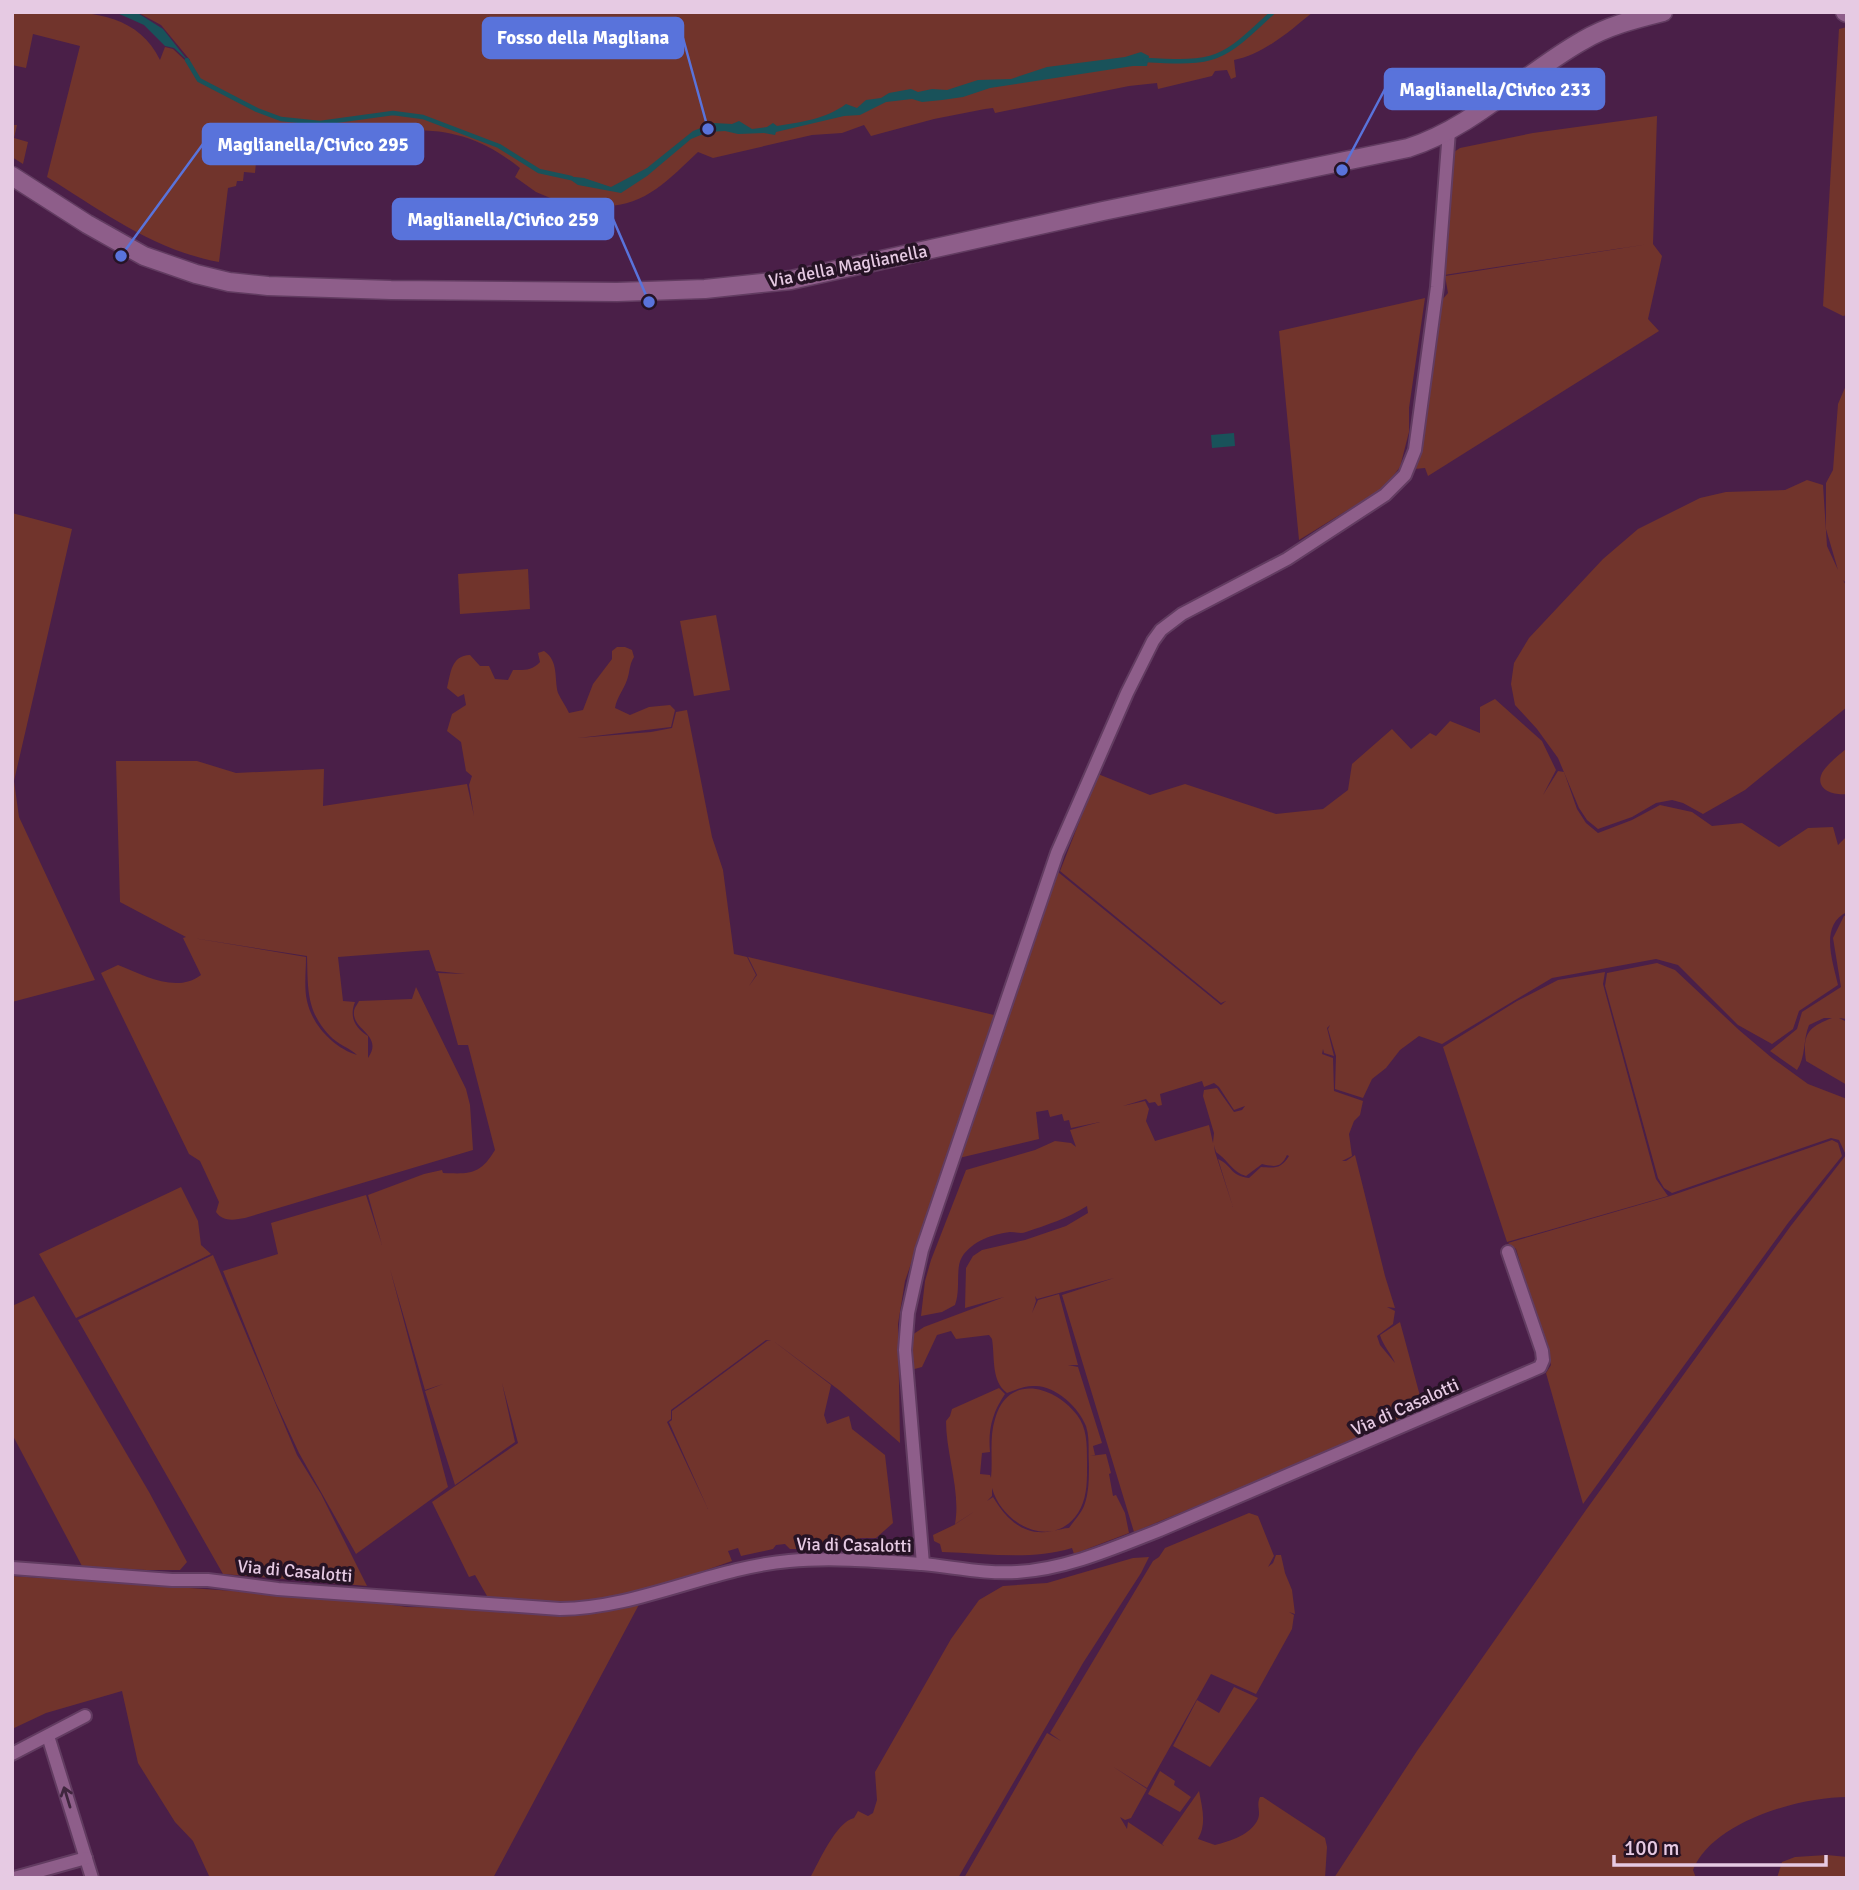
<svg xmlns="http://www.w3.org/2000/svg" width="1859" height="1890" viewBox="0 0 1859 1890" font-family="Signika,sans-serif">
<rect width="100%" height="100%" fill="#4a1f48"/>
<!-- green -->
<g fill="#71342c" fill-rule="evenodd">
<path d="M 12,12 C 65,12 133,3 160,60 L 165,47 L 173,49 L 189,64 L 190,60 L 161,25 L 137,12 L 1313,12 C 1291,30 1263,55 1234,60 L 1236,77 L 1231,79 L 1227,70 L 1215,71 L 1212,76 L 1158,89 L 1157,83 L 1129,86 L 995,113 L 993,108 L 985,109 L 934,119 L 871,136 L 864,125 L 842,133 L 812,135 L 713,158 L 698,152 C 669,179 645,207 603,206 L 598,218 L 536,192 L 515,177 L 520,168 C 485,140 454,130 412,130 L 410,136 L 386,136 L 385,142 L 343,141 L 341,144 L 258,141 L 255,173 L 244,172 L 243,181 L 237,181 L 236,186 L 228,188 L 219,262 C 153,250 102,211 47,177 L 80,46 L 33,34 L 26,68 L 12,65 Z"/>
<path d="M 1847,27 L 1847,315 L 1843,316 L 1823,306 L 1839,29 Z"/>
<path d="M 1657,116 L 1653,244 L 1662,256 L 1648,319 L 1659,331 L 1428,476 L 1425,468 L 1414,469 L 1437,306 L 1448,293 L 1445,276 L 1649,244 L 1444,275 L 1448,156 L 1460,148 L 1533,133 Z"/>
<path d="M 12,125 L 17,125 L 14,138 L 28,142 L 23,164 L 12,157 Z"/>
<path d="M 1425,298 L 1409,408 L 1409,432 L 1400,467 L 1385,487 L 1299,540 L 1279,331 Z"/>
<path d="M 1847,383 L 1847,584 L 1843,580 L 1847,587 L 1847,707 L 1745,790 L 1703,814 L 1683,803 L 1672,800 L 1656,803 L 1632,817 L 1598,829 L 1587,820 L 1579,808 L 1558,758 L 1537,729 L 1515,705 L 1511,684 L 1514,663 L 1529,638 L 1603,559 L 1638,529 L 1700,498 L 1726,492 L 1785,490 L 1807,480 L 1823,485 L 1827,546 L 1838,570 L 1826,529 L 1826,483 L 1833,470 L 1838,404 Z"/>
<path d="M 12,513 L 72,529 L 14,781 L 19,817 L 95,980 L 12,1002 Z"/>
<path d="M 528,569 L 530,609 L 460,614 L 458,574 Z"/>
<path d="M 716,615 L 730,690 L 694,696 L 680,621 Z"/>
<path d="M 617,647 L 625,647 L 632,650 L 634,657 C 629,665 630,672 627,680 C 623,691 617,697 615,708 L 630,715 L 649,707 L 670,705 L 675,710 L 671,727 L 578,738 L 651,732 L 672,728 L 676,712 L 687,710 L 712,837 L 723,870 L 734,954 L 747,957 L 756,975 L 749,986 L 757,975 L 748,957 L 994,1015 L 969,1097 L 905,1281 L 898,1324 L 900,1443 L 839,1390 L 772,1340 L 831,1385 L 824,1415 L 827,1424 L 849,1416 L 852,1429 L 885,1455 L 893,1523 L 876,1538 L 860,1538 L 864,1550 L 832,1549 L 831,1544 L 822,1543 L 822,1549 L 790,1549 L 785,1544 L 776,1545 L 773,1549 L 741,1556 L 738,1548 L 728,1551 L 732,1561 C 679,1580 625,1599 568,1603 C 541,1604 513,1599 487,1596 L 475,1575 L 469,1577 L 432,1502 L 518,1443 L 502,1383 L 515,1442 L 455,1485 L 425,1391 L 443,1384 L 425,1390 L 390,1269 L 448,1487 L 356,1554 L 299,1453 L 275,1401 L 223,1271 L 278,1254 L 271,1223 L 366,1195 L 382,1245 L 368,1195 L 424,1174 L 442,1170 L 443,1173 C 470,1174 480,1175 495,1150 L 468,1045 L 458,1045 L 438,973 L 465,974 L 436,971 L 429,950 L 338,957 L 343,1001 L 355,1002 C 349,1017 355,1028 368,1036 L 368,1058 C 384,1035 352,1030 354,1012 C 354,1008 357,1005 359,1001 L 412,999 L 416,987 L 466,1089 L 470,1105 L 473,1150 L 245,1218 C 234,1220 223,1222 216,1212 L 219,1202 L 200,1161 L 189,1154 L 101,973 L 118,965 C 144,975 176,994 201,975 L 183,938 L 186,937 L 120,902 L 116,761 L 197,761 L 236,773 L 324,769 L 323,806 L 467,784 L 474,816 L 469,785 L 472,776 L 466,771 L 461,742 L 447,731 L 452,714 L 466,705 L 464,694 L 458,697 L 447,688 C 451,672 451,656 470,655 L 480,666 L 489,666 L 495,679 L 508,680 L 513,670 C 524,670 532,671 540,662 L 538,653 L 544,651 C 559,661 554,678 558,693 C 561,700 566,706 569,713 L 583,710 L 593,684 L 612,659 L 612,651 ZM 193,938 L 307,956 C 308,988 306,1011 330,1036 C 337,1044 350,1048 357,1055 C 334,1048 312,1025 307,1001 C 304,988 306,971 306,957 ZM 766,1340 L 771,1341 L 767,1341 L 672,1411 L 672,1420 L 669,1422 L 708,1509 L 667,1422 L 671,1419 L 671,1410 Z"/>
<path d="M 1495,699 L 1542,741 L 1556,770 L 1543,795 L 1558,771 L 1564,772 L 1577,809 L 1586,823 L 1598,833 L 1632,820 L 1660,805 L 1692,812 L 1712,826 L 1742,823 L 1779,847 L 1808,828 L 1833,827 L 1838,845 L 1847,836 L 1847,912 C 1819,925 1833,962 1838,985 L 1799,1011 L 1793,1029 L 1772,1044 L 1738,1025 L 1678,965 L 1656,959 L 1552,978 L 1442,1044 L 1419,1036 L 1400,1050 L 1386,1068 L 1372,1079 L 1363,1098 L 1335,1089 L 1336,1056 L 1328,1029 L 1330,1025 L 1327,1028 L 1334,1056 L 1324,1053 L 1323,1049 L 1322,1054 L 1333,1058 L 1334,1091 L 1363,1101 L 1360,1115 L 1354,1121 L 1349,1134 L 1352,1156 L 1342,1161 L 1346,1161 L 1355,1155 L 1385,1276 L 1395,1308 L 1387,1307 L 1395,1311 L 1393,1324 L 1377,1336 L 1380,1345 L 1395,1363 C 1391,1353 1383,1346 1380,1335 L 1400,1322 L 1423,1407 L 1413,1415 L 1370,1434 L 1134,1532 L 1062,1295 L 1114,1278 L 1037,1299 L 1035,1296 L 1036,1301 L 1032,1313 L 1038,1300 L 1059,1294 L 1078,1365 L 1068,1365 L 1078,1367 L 1102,1443 L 1093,1446 L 1095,1455 L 1090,1456 L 1106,1454 L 1111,1473 L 1109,1474 L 1113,1496 L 1116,1495 L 1125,1513 L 1129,1533 L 1074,1554 L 1072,1548 C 1029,1561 986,1553 942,1552 L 940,1544 L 934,1541 L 933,1535 L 954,1525 L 975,1511 L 955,1524 C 961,1492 946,1454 946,1421 L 950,1416 L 952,1409 L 999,1388 L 1005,1394 C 992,1413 988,1430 990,1452 L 982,1453 L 980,1474 L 990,1475 L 991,1478 C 993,1459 989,1438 995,1419 C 1007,1374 1053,1384 1077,1415 C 1087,1428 1087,1444 1087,1461 C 1087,1479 1088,1497 1078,1513 C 1053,1551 1002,1525 992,1488 L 992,1496 L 987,1501 L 993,1497 C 1007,1520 1024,1537 1053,1531 C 1059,1530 1064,1528 1069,1528 C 1074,1521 1081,1513 1084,1506 C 1089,1494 1089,1477 1089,1464 C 1088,1452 1090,1438 1086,1426 C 1079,1407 1054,1384 1033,1386 C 1024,1386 1015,1390 1007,1393 C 991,1381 995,1358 992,1339 L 989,1335 L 956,1339 L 951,1331 L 937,1335 L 922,1367 L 907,1371 L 909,1337 L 924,1327 L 1004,1297 L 965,1308 L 966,1268 L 973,1256 L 982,1250 L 1025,1240 L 1066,1226 L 1088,1213 L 1087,1206 C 1068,1218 1047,1225 1026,1232 C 1021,1234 1016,1232 1010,1232 C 993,1234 972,1241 962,1257 C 955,1268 961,1289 955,1305 L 942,1312 L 921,1316 L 925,1281 L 931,1260 L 966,1170 L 1035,1150 L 1055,1141 L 1071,1143 L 1076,1147 L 1070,1130 L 1100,1122 L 1071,1128 L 1069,1120 L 1064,1121 L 1062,1114 L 1050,1117 L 1048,1110 L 1036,1112 L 1039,1139 L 959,1158 L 1015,988 L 1058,872 L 1221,1005 L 1226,1001 L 1221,1003 L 1060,871 L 1098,774 L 1150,795 L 1185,784 L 1276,814 L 1323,809 L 1348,790 L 1352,764 L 1392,729 L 1411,749 L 1430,733 L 1436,736 L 1450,721 L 1480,733 L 1480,707 ZM 1202,1081 L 1204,1087 L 1214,1083 L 1219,1087 L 1234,1110 L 1245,1106 L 1242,1110 L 1234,1112 L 1217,1088 L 1204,1090 L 1203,1096 L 1214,1133 L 1213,1143 L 1209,1125 L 1155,1141 L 1146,1121 L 1149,1109 L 1145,1101 L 1123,1106 L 1146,1099 L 1149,1103 L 1155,1102 L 1158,1106 L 1162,1105 L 1160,1094 ZM 1214,1145 L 1216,1152 C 1228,1160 1232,1172 1246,1176 L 1262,1164 C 1275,1167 1281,1168 1287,1155 L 1289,1156 C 1281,1169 1275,1168 1261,1167 L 1249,1178 C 1230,1176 1232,1165 1218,1159 L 1233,1207 L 1215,1152 Z"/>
<path d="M 1847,748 L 1847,794 C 1835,796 1814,790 1822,773 C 1827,764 1839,755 1847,748 Z"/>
<path d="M 1847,915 L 1847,1019 L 1839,1018 L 1847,1022 L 1847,1085 L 1806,1061 C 1802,1033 1809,1027 1832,1018 L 1824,1018 L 1809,1025 C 1803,1039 1806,1057 1797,1070 L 1770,1051 L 1797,1029 L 1802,1012 L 1841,987 L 1833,938 L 1844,916 Z"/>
<path d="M 1657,963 L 1675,970 L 1739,1030 L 1772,1058 L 1808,1084 L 1847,1099 L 1847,1797 C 1799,1797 1712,1822 1693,1870 L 1696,1878 L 1334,1878 L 1417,1751 L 1586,1510 L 1790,1227 L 1846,1155 L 1839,1140 L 1831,1138 L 1672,1193 L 1664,1188 L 1658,1178 L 1605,986 L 1607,973 Z"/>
<path d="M 1605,972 L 1603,984 L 1656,1179 L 1668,1196 L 1507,1242 L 1443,1047 L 1517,1001 L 1558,980 Z"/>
<path d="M 1832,1140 L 1838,1143 L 1842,1156 L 1788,1223 L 1583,1504 L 1546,1373 L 1551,1365 L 1516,1249 L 1508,1243 L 1670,1196 Z"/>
<path d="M 181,1187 L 198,1221 L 201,1245 L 211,1254 L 76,1318 L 39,1254 Z"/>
<path d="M 213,1255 L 297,1455 L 321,1494 L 367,1586 L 223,1574 L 78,1320 Z"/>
<path d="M 34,1296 L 149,1492 L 187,1562 L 180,1570 L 146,1570 L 82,1566 L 12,1434 L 12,1306 Z"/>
<path d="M 1249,1513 L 1258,1516 L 1274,1556 L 1268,1567 L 1273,1563 L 1276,1555 L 1281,1555 L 1285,1573 L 1292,1590 L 1295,1614 L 1289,1612 L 1294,1615 L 1292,1629 L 1256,1694 L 1211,1674 L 1147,1788 L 1112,1766 L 1147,1789 L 1131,1818 L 1125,1820 L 1120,1817 L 1127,1829 L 1128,1822 L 1164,1846 L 1162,1844 L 1199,1791 C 1202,1807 1207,1824 1198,1839 L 1215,1845 C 1230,1841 1251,1835 1258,1819 C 1261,1811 1256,1805 1260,1797 L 1263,1797 L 1325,1838 L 1327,1847 L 1325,1878 L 964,1878 L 1047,1733 L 1061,1741 L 1050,1733 L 1153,1561 L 1159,1557 L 1165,1548 Z"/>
<path d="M 1149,1557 L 1141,1573 L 1083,1663 L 958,1878 L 810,1878 C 819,1862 836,1822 854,1818 L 858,1811 L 868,1816 L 873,1813 L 877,1800 L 875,1772 L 951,1639 L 979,1600 L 1003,1586 L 1047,1583 L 1133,1558 Z"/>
<path d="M 12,1576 L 350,1599 L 407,1607 L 546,1609 L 643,1597 L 493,1878 L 210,1878 L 193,1841 L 175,1822 L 138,1763 L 122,1691 L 46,1713 L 12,1729 Z"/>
<path d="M 1234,1687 L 1258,1698 L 1210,1767 L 1173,1746 L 1197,1700 L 1219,1713 Z"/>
<path d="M 1160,1771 L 1175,1781 L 1174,1785 L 1191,1797 L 1180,1812 L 1148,1794 Z"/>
<path d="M 1827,1855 L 1847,1857 L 1847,1878 L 1777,1878 L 1782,1862 L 1795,1857 Z"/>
</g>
<!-- water -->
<g fill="#19525a">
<path d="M 115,12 L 136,12 L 163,29 L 189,62 L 174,48 L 165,46 L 144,25 Z"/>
<path d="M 1141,52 L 1149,56 L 1147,66 L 1133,66 L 990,88 L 963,97 L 942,100 L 922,102 L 912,99 L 886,102 L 860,115 L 844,116 L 776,132 L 775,135 L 764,133 L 738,134 L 725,131 L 708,132 L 691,139 L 647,176 L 621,193 L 578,185 L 565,176 L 584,178 L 611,187 L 647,168 L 693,131 L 714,123 L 732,124 L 739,121 L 752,129 L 767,127 L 773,123 L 777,126 C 801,122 826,119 846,104 L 857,108 L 866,100 L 881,98 L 889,93 L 911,89 L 918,92 L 932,89 L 947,90 L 978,80 L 1011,79 L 1047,67 L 1125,57 Z"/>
<path d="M 1234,433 L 1235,446 L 1212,448 L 1211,435 Z"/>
</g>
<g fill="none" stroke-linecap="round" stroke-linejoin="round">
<!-- stream -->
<g stroke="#19525a" stroke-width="4.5">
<path d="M 187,60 L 199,80 L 257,110 L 281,119 L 320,123 L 393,113 L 423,117 L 499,146 L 539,171 L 571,178"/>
<path d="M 1145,60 C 1217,64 1221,61 1273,12"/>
</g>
<defs>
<g id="minor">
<path d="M 923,1564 L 905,1350 L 908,1313 L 922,1250 L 1057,853 L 1127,693 L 1153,641 L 1161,630 L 1182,614 L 1287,559 L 1385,495 L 1405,475 L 1415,450 L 1437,287 L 1449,131"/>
<path d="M 12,1568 L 172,1580 L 208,1580 L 278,1589 L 560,1609 C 639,1608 711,1568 789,1561 C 832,1557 879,1561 922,1564 C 954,1567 985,1574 1017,1572 C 1067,1569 1114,1548 1160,1530 L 1540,1367 L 1543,1360 L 1542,1351 L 1508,1252"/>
<path d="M 48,1736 L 92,1878"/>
<path d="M 12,1754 L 85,1716"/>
<path d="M 14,1878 L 86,1858"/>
</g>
<g id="secondary">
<path d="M 1845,12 L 1847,13"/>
<path d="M 12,176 L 87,224 L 144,256 L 196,274 L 229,282 L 268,286 L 391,290 L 617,292 L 705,289 L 791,280 L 1103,211 L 1408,148 C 1474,127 1522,75 1582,41 C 1607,26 1635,19 1663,12"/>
</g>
</defs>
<!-- minor casing -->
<use href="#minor" stroke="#623c61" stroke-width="16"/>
<!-- secondary casing -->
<use href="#secondary" stroke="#623c61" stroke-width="21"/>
<!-- minor -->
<use href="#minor" stroke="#8e5e8a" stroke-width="12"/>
<!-- secondary -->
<use href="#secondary" stroke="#8e5e8a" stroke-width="18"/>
</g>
<!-- one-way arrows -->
<defs><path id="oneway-shaft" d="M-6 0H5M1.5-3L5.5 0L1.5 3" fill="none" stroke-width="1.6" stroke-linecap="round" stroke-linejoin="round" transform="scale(1.75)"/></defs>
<use stroke="#40263e" href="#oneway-shaft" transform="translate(67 1797) rotate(-107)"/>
<g text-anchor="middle" stroke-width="7" stroke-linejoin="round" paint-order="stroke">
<!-- street labels -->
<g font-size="18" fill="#e6cae3" stroke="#261325">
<text transform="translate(848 266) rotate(-11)" y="6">Via della Maglianella</text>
<text transform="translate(1405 1407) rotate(-24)" y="6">Via di Casalotti</text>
<text transform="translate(854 1545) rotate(1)" y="6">Via di Casalotti</text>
<text transform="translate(295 1571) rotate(5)" y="6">Via di Casalotti</text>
</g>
</g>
<!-- callouts -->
<path fill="none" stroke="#5973db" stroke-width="2.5" d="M708 129L683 38M1342 170L1385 89M121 256L203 144M649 302L613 219"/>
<g fill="#5973db" stroke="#261325" stroke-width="2.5">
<circle cx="708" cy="129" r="7"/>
<circle cx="1342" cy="170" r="7"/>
<circle cx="121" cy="256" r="7"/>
<circle cx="649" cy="302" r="7"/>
</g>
<g fill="#5973db" stroke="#5973db" stroke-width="2.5">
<rect x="483" y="18" width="200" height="40" rx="7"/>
<rect x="1385" y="69" width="219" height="40" rx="7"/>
<rect x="203" y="124" width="220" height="40" rx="7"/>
<rect x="393" y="199" width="220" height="40" rx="7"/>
</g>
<g font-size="19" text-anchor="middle" font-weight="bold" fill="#fff">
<text x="583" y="44">Fosso della Magliana</text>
<text x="1495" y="96">Maglianella/Civico 233</text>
<text x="313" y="151">Maglianella/Civico 295</text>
<text x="503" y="226">Maglianella/Civico 259</text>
</g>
<!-- border -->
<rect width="1859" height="1890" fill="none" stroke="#e6cae3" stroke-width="28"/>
<!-- scale -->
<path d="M1614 1855v10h212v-10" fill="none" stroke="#e6cae3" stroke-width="3.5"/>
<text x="1624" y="1855" font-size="21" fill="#e6cae3" stroke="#261325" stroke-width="5" paint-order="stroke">100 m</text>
</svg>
